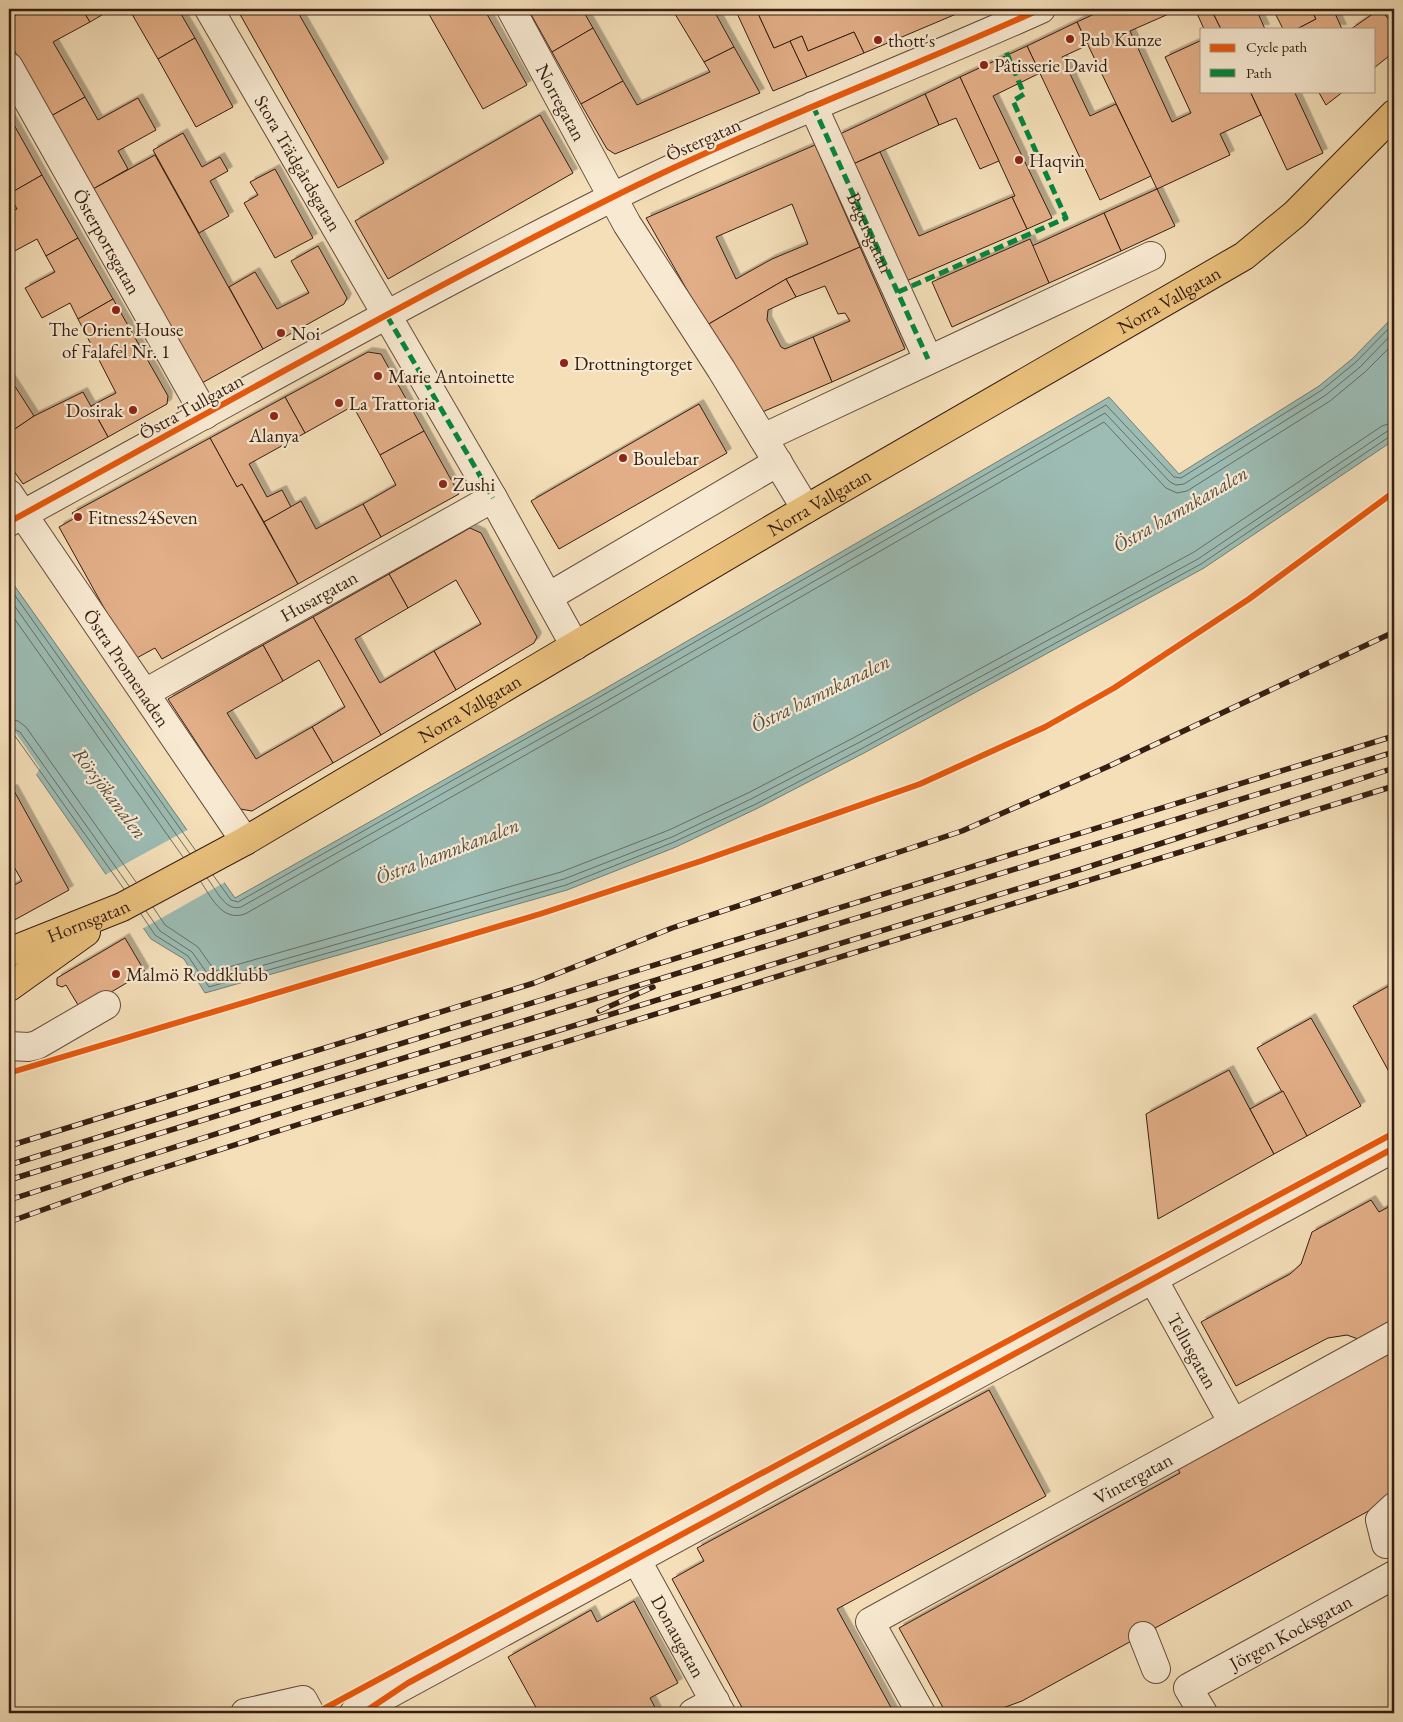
<svg xmlns="http://www.w3.org/2000/svg" width="1403" height="1722" viewBox="0 0 1403 1722" font-family="'EB Garamond',serif">
<defs>
<filter id="shadow"><feDropShadow dx="4.5" dy="-4.5" stdDeviation="0" flood-color="#0004"/></filter>
</defs>
<rect width="100%" height="100%" fill="#f4dfb9"/>
<filter id="stains"><feTurbulence type="fractalNoise" baseFrequency=".004" numOctaves="4"/><feColorMatrix values="0 0 0 0 .2 0 0 0 0 .09 0 0 0 0 .02 0 0 0 .5 -.17"/></filter>
<radialGradient id="worn" r=".72"><stop offset=".6" stop-color="#630" stop-opacity="0"/><stop offset="1" stop-color="#630" stop-opacity=".3"/></radialGradient>
<!-- water -->
<path fill="#9cbcb4" stroke="#737d73" d="M 1394,316 L 1394,440 L 1204,568 L 864,753 L 758,808 L 676,847 L 567,890 L 205,993 L 184,959 L 151,939 L 9,735 L 9,578 L 235,898 L 594,695 L 1109,397 L 1179,474 L 1319,386 L 1352,359 Z"/>
<!-- pier -->
<g fill="#f4dfb9">
<path d="M 9,723 L 40,768 L 36,775 L 37,780 L 9,740 Z"/>
<path d="M 189,829 L 227,881 L 142,929 L 105,875 Z"/>
</g>
<g fill="none" stroke-linecap="round" stroke-linejoin="round">
<!-- shore -->
<g stroke="#696d63" stroke-width="1">
<path d="M 9,587 L 196,851"/>
<path d="M 9,598 L 190,854"/>
<path d="M 9,611 L 183,857"/>
<path d="M 9,719 L 18,721 L 26,727 L 136,882"/>
<path d="M 9,727 L 20,732 L 129,886"/>
<path d="M 9,733 L 15,736 L 124,889"/>
<path d="M 213,875 L 231,900 L 238,902 L 596,699 L 1106,405 L 1174,477 L 1181,478 L 1322,390 L 1356,362 L 1394,323"/>
<path d="M 207,878 C 216,889 225,912 241,907 L 600,705 L 1105,413 L 1170,482 L 1176,485 L 1184,484 L 1326,395 L 1360,367 L 1394,332"/>
<path d="M 201,882 C 211,897 222,922 245,914 L 603,711 L 1104,422 L 1166,488 L 1177,493 L 1187,491 L 1330,401 L 1365,372 L 1394,343"/>
<path d="M 153,907 L 165,925 L 198,947 L 215,971 L 561,872 L 669,830 L 750,792 L 855,737 L 1194,552 L 1382,426 L 1394,422"/>
<path d="M 146,911 L 160,931 L 192,952 L 212,980 L 564,879 L 672,837 L 753,798 L 858,743 L 1198,559 L 1386,432 L 1394,430"/>
<path d="M 141,914 L 155,935 L 188,956 L 209,987 L 566,885 L 674,842 L 756,804 L 861,749 L 1201,564 L 1389,437 L 1394,436"/>
</g>
</g>
<!-- building -->
<g fill="#e2ae87" stroke="#361e12" fill-rule="evenodd" filter="url(#shadow)">
<path d="M 26,9 L 82,9 L 90,22 L 53,42 L 85,97 L 51,116 L 9,41 L 9,19 Z"/>
<path d="M 82,9 L 112,9 L 90,22 Z"/>
<path d="M 129,9 L 178,9 L 195,38 L 158,59 Z"/>
<path d="M 237,9 L 296,9 L 384,163 L 338,188 Z"/>
<path d="M 426,9 L 484,9 L 527,85 L 483,109 Z"/>
<path d="M 528,9 L 582,9 L 593,28 L 552,52 Z"/>
<path d="M 672,9 L 713,9 L 734,47 L 704,62 Z"/>
<path d="M 735,9 L 756,9 L 774,48 L 790,41 L 807,77 L 773,91 Z"/>
<path d="M 756,9 L 968,9 L 864,53 L 854,32 L 808,51 L 802,36 L 774,48 Z"/>
<path d="M 1105,9 L 1180,9 L 1130,31 L 1172,122 L 1191,113 L 1165,57 L 1202,40 L 1202,91 L 1250,91 L 1261,115 L 1220,134 L 1230,155 L 1157,189 L 1077,22 Z"/>
<path d="M 1195,9 L 1211,9 L 1221,29 L 1204,29 Z"/>
<path d="M 1211,9 L 1256,9 L 1265,29 L 1221,29 Z"/>
<path d="M 1273,9 L 1311,9 L 1316,19 L 1297,29 L 1283,29 Z"/>
<path d="M 1311,9 L 1333,9 L 1342,29 L 1297,29 L 1316,19 Z"/>
<path d="M 1380,9 L 1391,22 L 1394,19 L 1394,52 L 1374,68 L 1374,29 L 1351,29 Z"/>
<path d="M 1077,22 L 1088,45 L 1062,57 L 1090,116 L 1116,104 L 1151,176 L 1100,200 L 1027,46 Z"/>
<path d="M 593,28 L 623,81 L 581,104 L 552,52 Z"/>
<path d="M 854,32 L 864,53 L 807,77 L 790,41 L 802,36 L 808,51 Z"/>
<path d="M 195,38 L 233,107 L 196,127 L 158,59 Z"/>
<path d="M 1027,46 L 1040,73 L 993,96 L 1052,218 L 1027,229 L 1012,197 L 1015,196 L 960,77 Z"/>
<path d="M 734,47 L 760,93 L 615,154 L 607,149 L 581,104 L 623,81 L 637,105 L 710,72 L 704,62 Z"/>
<path d="M 960,77 L 999,161 L 980,169 L 956,118 L 939,125 L 925,94 Z"/>
<path d="M 1250,91 L 1294,91 L 1323,153 L 1287,170 Z"/>
<path d="M 1318,91 L 1344,91 L 1326,105 Z"/>
<path d="M 925,94 L 939,125 L 851,165 L 838,135 Z"/>
<path d="M 85,97 L 98,120 L 138,98 L 156,130 L 118,151 L 128,169 L 93,189 L 51,116 Z"/>
<path d="M 540,115 L 573,173 L 388,279 L 355,221 Z"/>
<path d="M 9,116 L 42,175 L 9,194 Z"/>
<path d="M 183,133 L 202,167 L 220,157 L 228,171 L 210,181 L 229,216 L 199,233 L 153,150 Z"/>
<path d="M 815,145 L 860,247 L 786,279 L 707,325 L 646,218 ZM 792,204 L 808,244 L 772,259 L 736,279 L 716,237 Z"/>
<path d="M 880,152 L 919,236 L 1012,197 L 1027,229 L 904,282 L 851,165 Z"/>
<path d="M 155,155 L 263,349 L 202,383 L 93,189 Z"/>
<path d="M 275,169 L 313,238 L 275,258 L 244,203 L 258,195 L 250,182 Z"/>
<path d="M 42,175 L 78,238 L 46,256 L 37,239 L 9,254 L 9,213 L 17,209 L 9,194 Z"/>
<path d="M 1157,189 L 1175,226 L 1121,251 L 1104,213 Z"/>
<path d="M 1104,213 L 1121,251 L 1049,283 L 1032,246 Z"/>
<path d="M 78,238 L 113,299 L 78,319 L 70,303 L 42,318 L 25,288 L 55,272 L 46,256 Z"/>
<path d="M 1030,239 L 1049,283 L 952,327 L 932,282 Z"/>
<path d="M 318,246 L 347,298 L 344,304 L 263,349 L 229,287 L 255,272 L 277,309 L 309,293 L 291,261 Z"/>
<path d="M 860,247 L 905,349 L 832,382 L 813,337 L 850,321 L 845,313 L 838,314 L 825,286 L 796,297 L 786,279 Z"/>
<path d="M 786,279 L 796,297 L 768,310 L 767,320 L 781,347 L 785,349 L 813,337 L 832,382 L 760,413 L 707,325 Z"/>
<path d="M 113,299 L 168,396 L 167,404 L 108,437 L 91,406 L 116,393 L 78,319 Z"/>
<path d="M 368,352 L 381,354 L 424,431 L 380,455 L 353,406 L 305,433 L 285,397 Z"/>
<path d="M 9,377 L 34,416 L 9,433 Z"/>
<path d="M 83,392 L 108,437 L 23,484 L 9,464 L 9,433 L 34,416 Z"/>
<path d="M 285,397 L 305,433 L 249,464 L 267,497 L 282,490 L 291,507 L 264,522 L 242,484 L 237,487 L 210,438 Z"/>
<path d="M 699,404 L 727,453 L 559,549 L 531,501 Z"/>
<path d="M 424,431 L 459,494 L 381,537 L 363,504 L 396,485 L 380,455 Z"/>
<path d="M 210,438 L 237,487 L 242,484 L 298,584 L 162,659 L 155,648 L 133,660 L 59,527 L 75,518 L 72,513 Z"/>
<path d="M 301,501 L 316,529 L 363,504 L 381,537 L 298,584 L 264,522 Z"/>
<path d="M 470,528 L 481,533 L 537,637 L 534,643 L 456,690 L 434,651 L 481,624 L 456,580 L 408,608 L 389,574 Z"/>
<path d="M 389,574 L 408,608 L 355,639 L 380,683 L 434,651 L 456,690 L 381,735 L 313,617 Z"/>
<path d="M 313,617 L 381,735 L 333,763 L 312,727 L 345,707 L 319,660 L 283,681 L 263,645 Z"/>
<path d="M 263,645 L 283,681 L 227,713 L 256,759 L 312,727 L 333,763 L 252,811 L 240,809 L 168,699 Z"/>
<path d="M 13,789 L 69,890 L 9,923 L 9,888 L 22,881 L 9,858 L 9,791 Z"/>
<path d="M 125,938 L 145,972 L 81,1010 L 66,985 L 62,987 L 57,985 L 57,978 Z"/>
<path d="M 1394,983 L 1394,1081 L 1353,1006 Z"/>
<path d="M 1311,1018 L 1361,1106 L 1307,1136 L 1257,1048 Z"/>
<path d="M 1229,1070 L 1274,1154 L 1158,1219 L 1146,1114 Z"/>
<path d="M 1283,1091 L 1307,1136 L 1274,1154 L 1250,1109 Z"/>
<path d="M 1371,1200 L 1379,1212 L 1394,1204 L 1394,1320 L 1358,1339 L 1347,1335 L 1328,1338 L 1236,1386 L 1201,1322 L 1290,1274 L 1301,1264 L 1312,1232 Z"/>
<path d="M 1394,1344 L 1394,1497 L 1022,1701 L 989,1713 L 946,1713 L 899,1628 L 1180,1473 L 1175,1463 Z"/>
<path d="M 989,1390 L 1046,1496 L 837,1609 L 894,1713 L 745,1713 L 672,1579 L 704,1561 L 697,1548 Z"/>
<path d="M 634,1601 L 678,1683 L 650,1698 L 658,1713 L 539,1713 L 508,1657 L 591,1610 L 597,1622 Z"/>
</g>
<g fill="none" stroke-linecap="round" stroke-linejoin="round">
<defs>
<g id="minor">
<path id="s1" d="M 209,9 L 493,498 L 575,646"/>
<path id="s2" d="M 511,9 L 627,224 L 721,369 L 806,509"/>
<path id="s3" d="M 9,67 L 205,415"/>
<path d="M 813,106 L 928,359"/>
<path d="M 763,438 L 1151,256"/>
<path id="s4" d="M 9,494 L 245,841"/>
<path d="M 9,522 C 209,413 407,300 611,198 C 751,128 899,73 1041,9"/>
<path d="M 548,597 L 778,462"/>
<path id="s5" d="M 145,693 L 493,498"/>
<path d="M 9,1046 L 29,1047 L 37,1045 L 106,1005"/>
<path id="s6" d="M 1153,1279 L 1233,1423"/>
<path d="M 1386,1544 L 1380,1520 L 1394,1507"/>
<path id="s7" d="M 636,1559 L 721,1713"/>
<path d="M 1143,1636 L 1156,1669"/>
<path d="M 245,1713 L 303,1700 L 310,1713"/>
<path d="M 354,1713 L 1394,1148"/>
<path d="M 693,1713 L 715,1701"/>
<path id="s8" d="M 921,1713 L 870,1622 L 1394,1335"/>
<path id="s9" d="M 1203,1713 L 1188,1688 L 1394,1575"/>
</g>
<g id="major">
<path id="s10" d="M 9,952 L 122,907 L 245,841 L 806,509 L 1244,256 L 1295,214 L 1394,114"/>
<path d="M 9,987 L 86,932"/>
</g>
</defs>
<!-- minor casing -->
<use href="#minor" stroke="#664e3c" stroke-width="30"/>
<!-- major casing -->
<use href="#major" stroke="#361e12" stroke-width="30"/>
<!-- minor -->
<use href="#minor" stroke="#f8ead2" stroke-width="28"/>
<!-- major -->
<use href="#major" stroke="#eac07c" stroke-width="28"/>
<defs>
<g id="rail">
<path d="M 599,1011 L 653,987"/>
<path d="M 9,1146 L 534,983 L 672,928 L 962,831 L 1107,767 L 1394,632"/>
<path d="M 9,1165 L 1394,736"/>
<path d="M 9,1180 L 1394,752"/>
<path d="M 9,1200 L 297,1108 L 547,1034 L 1082,869 L 1394,768"/>
<path d="M 9,1222 L 128,1179 L 303,1123 L 1394,786"/>
</g>
</defs>
<!-- rail casing -->
<use href="#rail" stroke="#361e12" stroke-width="5.5"/>
<!-- rail -->
<use href="#rail" stroke="#f8ead2" stroke-width="4" stroke-dasharray="11" stroke-linecap="butt"/>
<!-- quiet -->
<g stroke="#00873e" stroke-width="5" stroke-dasharray="10 5" stroke-linecap="butt">
<path id="s11" d="M 813,106 L 928,359"/>
<path d="M 898,292 L 1066,218 L 1013,101 L 1024,94 L 1005,49"/>
<path d="M 387,316 L 493,498"/>
</g>
<defs>
<g id="cycleway">
<path d="M 9,522 C 209,413 407,300 611,198 C 751,128 899,73 1041,9"/>
<path d="M 9,1073 L 540,914 L 701,861 L 920,784 L 1045,727 L 1114,688 L 1249,599 L 1394,492"/>
<path d="M 316,1713 L 1394,1133"/>
<path d="M 363,1713 L 408,1683 L 1394,1148"/>
</g>
</defs>
<!-- cycleway casing -->
<use href="#cycleway" stroke="#f8ead2" stroke-width="9"/>
<!-- cycleway -->
<use href="#cycleway" stroke="#e8590c" stroke-width="6"/>
</g>
<!-- markers -->
<g fill="#8f2418" stroke="#f8ead2" stroke-width="2">
<circle cx="1070" cy="39" r="5"/>
<circle cx="878" cy="40" r="5"/>
<circle cx="984" cy="65" r="5"/>
<circle cx="1019" cy="160" r="5"/>
<circle cx="116" cy="310" r="5"/>
<circle cx="281" cy="333" r="5"/>
<circle cx="564" cy="363" r="5"/>
<circle cx="378" cy="376" r="5"/>
<circle cx="339" cy="403" r="5"/>
<circle cx="133" cy="410" r="5"/>
<circle cx="274" cy="416" r="5"/>
<circle cx="623" cy="458" r="5"/>
<circle cx="443" cy="484" r="5"/>
<circle cx="78" cy="517" r="5"/>
<circle cx="116" cy="974" r="5"/>
</g>
<g text-anchor="middle" stroke-width="4.5" stroke-linejoin="round" paint-order="stroke">
<!-- poi labels -->
<g font-size="19" fill="#361e12" stroke="#f8ead2" text-anchor="start">
<text x="1080" y="46">Pub Kunze</text>
<text x="888" y="47">thott's</text>
<text x="994" y="72">Pâtisserie David</text>
<text x="1029" y="167">Haqvin</text>
<text x="116" y="336" text-anchor="middle">The Orient House<tspan x="116" dy="22">of Falafel Nr. 1</tspan></text>
<text x="291" y="340">Noi</text>
<text x="574" y="370">Drottningtorget</text>
<text x="388" y="383">Marie Antoinette</text>
<text x="349" y="410">La Trattoria</text>
<text x="123" y="417" text-anchor="end">Dosirak</text>
<text x="274" y="442" text-anchor="middle">Alanya</text>
<text x="633" y="465">Boulebar</text>
<text x="453" y="491">Zushi</text>
<text x="88" y="524">Fitness24Seven</text>
<text x="126" y="981">Malmö Roddklubb</text>
</g>
<!-- street labels -->
<g font-size="19" fill="#361e12" stroke="#f8ead2">
<text dy="7" stroke="none"><textPath href="#s2" startOffset="106">Norregatan</textPath></text>
<text transform="translate(703 139) rotate(-24)" y="7">Östergatan</text>
<text dy="7" stroke="none"><textPath href="#s1" startOffset="178">Stora Trädgårdsgatan</textPath></text>
<text dy="7" stroke="none"><textPath href="#s11" startOffset="139">Bagersgatan</textPath></text>
<text dy="7" stroke="none"><textPath href="#s3" startOffset="200">Österportsgatan</textPath></text>
<text dy="7" stroke="none"><textPath href="#s10" startOffset="1332">Norra Vallgatan</textPath></text>
<text transform="translate(191 406) rotate(-29)" y="7">Östra Tullgatan</text>
<text dy="7" stroke="none"><textPath href="#s10" startOffset="928">Norra Vallgatan</textPath></text>
<text dy="7" stroke="none"><textPath href="#s5" startOffset="199">Husargatan</textPath></text>
<text dy="7" stroke="none"><textPath href="#s4" startOffset="210">Östra Promenaden</textPath></text>
<text dy="7" stroke="none"><textPath href="#s10" startOffset="522">Norra Vallgatan</textPath></text>
<text dy="7" stroke="none"><textPath href="#s10" startOffset="85">Hornsgatan</textPath></text>
<text dy="7" stroke="none"><textPath href="#s6" startOffset="82">Tellusgatan</textPath></text>
<text dy="7" stroke="none"><textPath href="#s8" startOffset="404">Vintergatan</textPath></text>
<text dy="7" stroke="none"><textPath href="#s9" startOffset="146">Jörgen Kocksgatan</textPath></text>
<text dy="7" stroke="none"><textPath href="#s7" startOffset="88">Donaugatan</textPath></text>
</g>
<!-- water labels -->
<g font-size="20" font-style="italic" fill="#554d43" stroke="#f8ead2">
<text transform="translate(1180 509) rotate(-30)" y="7">Östra hamnkanalen</text>
<text transform="translate(820 693) rotate(-26)" y="7">Östra hamnkanalen</text>
<text transform="translate(110 793) rotate(53)" y="7">Rörsjökanalen</text>
<text transform="translate(447 851) rotate(-21)" y="7">Östra hamnkanalen</text>
</g>
</g>
<!-- margin -->
<rect width="1403" height="1722" fill="none" stroke="#f4dfb9" stroke-width="30"/>
<rect x="10" y="10" width="1383" height="1702" fill="none" stroke="#361e12" stroke-width="2.5"/>
<rect x="15" y="15" width="1373" height="1692" fill="none" stroke="#361e12"/>
<!-- legend -->
<rect x="1200" y="28" width="175" height="65" fill="#f8ead2" stroke="#aa9885"/>
<rect x="1210" y="44" width="25" height="8" fill="#e8590c" stroke="#aa9885"/>
<text x="1246" y="52" font-size="15" fill="#361e12">Cycle path</text>
<rect x="1210" y="69" width="25" height="8" fill="#00873e" stroke="#aa9885"/>
<text x="1246" y="78" font-size="15" fill="#361e12">Path</text>
<rect width="100%" height="100%" filter="url(#stains)"/>
<rect width="100%" height="100%" fill="url(#worn)"/>
</svg>
